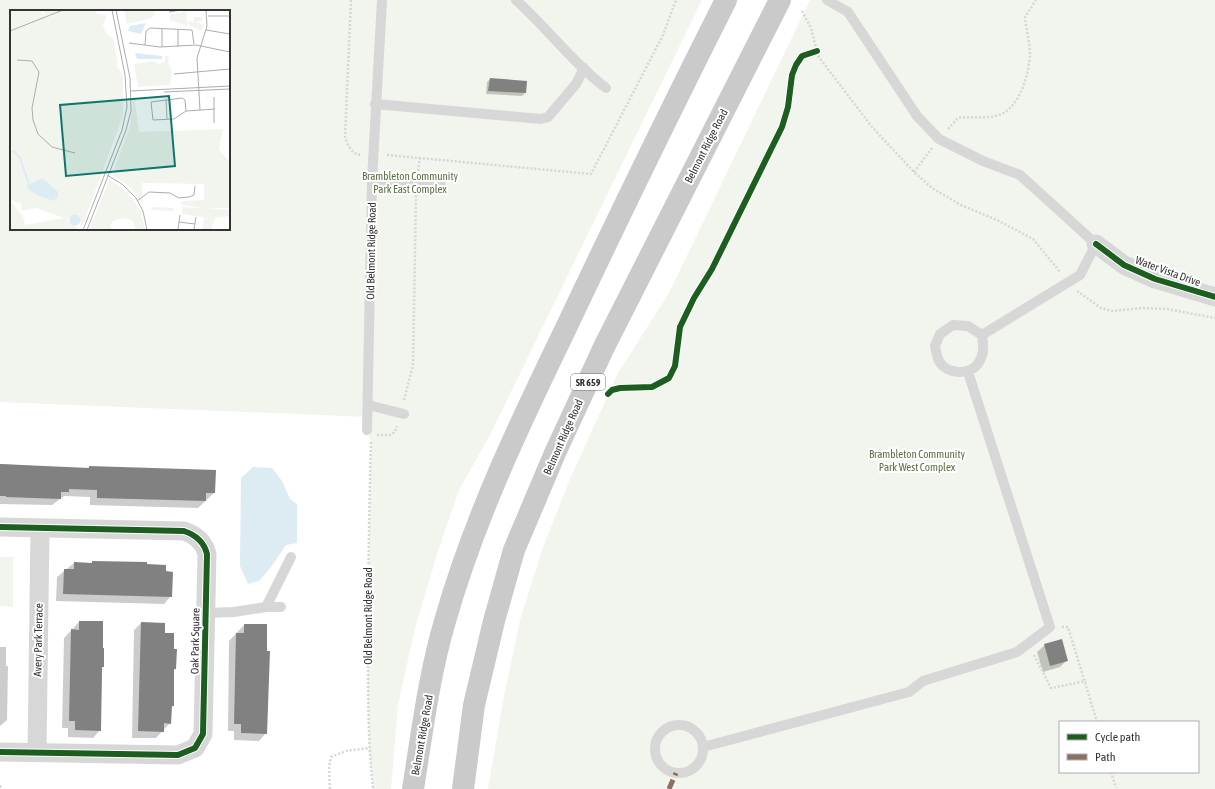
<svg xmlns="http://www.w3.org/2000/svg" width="1215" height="789" viewBox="0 0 1215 789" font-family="'Asap Condensed',sans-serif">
<rect width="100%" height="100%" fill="#fff"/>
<!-- green -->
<g fill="#f1f5ed" fill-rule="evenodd">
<path d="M 0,0 L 702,0 L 491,433 L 459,490 L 438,551 L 415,628 L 398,705 L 391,789 L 373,789 L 369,748 L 368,700 L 368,580 L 371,442 L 367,430 L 368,417 L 0,402 ZM 11,11 L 229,11 L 229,229 L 11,229 Z"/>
<path d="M 810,0 L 1215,0 L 1215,789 L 488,789 L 503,701 L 520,620 L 543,547 L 570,479 L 618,373 L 669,293 ZM 1060,722 L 1198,722 L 1198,772 L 1060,772 Z"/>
<path d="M 0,557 L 13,557 L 13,607 L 0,606 Z"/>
</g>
<!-- water -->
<path fill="#ddebf3" d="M 253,467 L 272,468 L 282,481 L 290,499 L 297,504 L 297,543 L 286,545 L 271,567 L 259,581 L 248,584 L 240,566 L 241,478 Z"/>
<!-- shadow -->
<g fill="#0003">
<path d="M 490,79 L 525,93 L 522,96 L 486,94 L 487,82 Z"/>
<path d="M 0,464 L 87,469 L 89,467 L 214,493 L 198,508 L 90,505 L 90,497 L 64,496 L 52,505 L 0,504 Z"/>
<path d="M 93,562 L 171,596 L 164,604 L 56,601 L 57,577 L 74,563 L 91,564 Z"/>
<path d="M 79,622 L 102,649 L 103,649 L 100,730 L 93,738 L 68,737 L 68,728 L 62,728 L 64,638 Z"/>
<path d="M 141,623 L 164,634 L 175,669 L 173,671 L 173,706 L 171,708 L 170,723 L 156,738 L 132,738 L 134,630 Z"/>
<path d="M 244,625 L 266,652 L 269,652 L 266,733 L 259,741 L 234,740 L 234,731 L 228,731 L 229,641 Z"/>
<path d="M 1045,645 L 1067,660 L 1060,667 L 1043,672 L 1037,652 Z"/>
<path d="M 0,647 L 6,647 L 6,666 L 8,666 L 7,720 L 0,726 Z"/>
</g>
<!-- building -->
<g fill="#818181">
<path d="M 490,78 L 527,81 L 526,93 L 488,91 Z"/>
<path d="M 0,464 L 89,468 L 89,466 L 216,470 L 215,493 L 206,493 L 206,501 L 97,498 L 97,490 L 69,489 L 69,492 L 61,492 L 61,499 L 6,497 L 6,496 L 0,496 Z"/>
<path d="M 92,561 L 147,562 L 147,564 L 166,565 L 166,571 L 173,572 L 172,597 L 63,594 L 64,569 L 74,569 L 74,562 L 92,563 Z"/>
<path d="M 79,621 L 103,621 L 103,648 L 104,648 L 104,667 L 102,667 L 101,731 L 75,730 L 75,721 L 69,721 L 71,629 L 79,630 Z"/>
<path d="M 141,622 L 165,623 L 165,633 L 174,633 L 174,649 L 177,649 L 176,669 L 174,669 L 174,706 L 172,706 L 171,724 L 164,723 L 164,732 L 138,731 Z"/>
<path d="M 244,624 L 267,624 L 267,651 L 270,651 L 267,734 L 241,733 L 241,724 L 234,724 L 236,633 L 244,633 Z"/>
<path d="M 1062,639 L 1068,661 L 1050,666 L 1044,644 Z"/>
</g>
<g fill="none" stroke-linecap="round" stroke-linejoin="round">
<!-- path -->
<g stroke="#d6d6d6" stroke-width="2.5" stroke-dasharray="2 2" stroke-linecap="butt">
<path d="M 351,0 L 345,137 C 348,145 351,154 361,155"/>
<path d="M 802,11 L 811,28 L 818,56 L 872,127 L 914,172 L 932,188 L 961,205 L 997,220 L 1033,239 L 1060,272"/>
<path d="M 948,129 L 958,118 C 970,116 984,119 995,116 C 1019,112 1029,75 1030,54 C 1030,42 1026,29 1025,17 L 1036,0"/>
<path d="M 387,155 L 591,174 L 663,35 L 676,0"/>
<path d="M 418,171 L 420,157"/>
<path d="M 914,172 L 932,148"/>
<path d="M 1077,291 L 1101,308 L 1112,311 L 1142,308 L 1167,309 L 1215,318"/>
<path d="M 404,400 L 413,365 L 416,195"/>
<path d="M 377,435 L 390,435 L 395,432 L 397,426"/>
<path d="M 371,442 C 369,512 368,582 368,652 C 368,698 368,743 373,789"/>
<path d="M 1062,627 L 1068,627 L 1097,722"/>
<path d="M 1034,655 L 1051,688 L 1086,681"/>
<path d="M 1111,772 L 1116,788"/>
<path d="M 0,786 L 3,789"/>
<path d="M 330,789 L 329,767 L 331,757 L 346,751 L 369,748"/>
</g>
<!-- lane -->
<g stroke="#d7d7d7" stroke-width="10">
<path d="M 516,0 C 547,28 573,63 606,88"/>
<path d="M 827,0 L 848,12 L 917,116 L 939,139 L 983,161 L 1020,175 L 1096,244 L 1080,275 L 982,335"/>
<path d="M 375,104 L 541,119 L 548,117 L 576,84 L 584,68"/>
<path d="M 372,180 L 441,185"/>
<path d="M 953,325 L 968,326 L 982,335 C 983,344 985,353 979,362 C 971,376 947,375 939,361 C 937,357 936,351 935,346 L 940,334 Z"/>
<path d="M 368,405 L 404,414"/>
<path d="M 367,430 L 372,180 L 382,0"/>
<path d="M 266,607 L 281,607"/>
<path d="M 206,613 L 234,612 L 266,607 L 291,557"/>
<circle cx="679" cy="749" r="24"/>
<path d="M 703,747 L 909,692 L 923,681 L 1017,652 L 1050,627 L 968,372"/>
</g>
<!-- street -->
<g stroke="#d7d7d7" stroke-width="19">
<path d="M 1096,244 L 1124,265 L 1155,279 L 1215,297"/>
<path d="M 0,527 L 184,531 C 196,535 204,542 207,554 L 203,734 L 195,748 L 178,755 L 0,752"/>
<path d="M 37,752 L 40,529"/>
</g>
<!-- primary -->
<g stroke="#cacaca" stroke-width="22">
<path d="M 413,789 C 422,733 429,675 445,621 C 474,519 520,423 566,328 C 618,218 671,109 726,0"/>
<path d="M 463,789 L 474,705 L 494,621 L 514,550 L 555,453 L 604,347 L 780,0"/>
</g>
<!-- quiet -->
<path stroke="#8d6e63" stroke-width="5" stroke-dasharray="10 5" stroke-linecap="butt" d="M 669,789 L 676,773"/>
<defs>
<g id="cycleway">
<path d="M 1096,244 L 1124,265 L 1155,279 L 1215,297"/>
<path d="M 608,394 L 612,390 L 620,388 L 652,387 L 669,378 L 675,366 L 680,327 L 694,298 L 712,269 L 782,127 L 788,107 L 792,75 L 796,65 L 802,56 L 817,51"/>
<path d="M 0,527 L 184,531 C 196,535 204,542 207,554 L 203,734 L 195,748 L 178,755 L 0,752"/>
</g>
</defs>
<!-- cycleway casing -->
<use href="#cycleway" stroke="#fff" stroke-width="8"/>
<!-- cycleway -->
<use href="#cycleway" stroke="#1b5e20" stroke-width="6"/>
</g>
<g text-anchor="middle" stroke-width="4" stroke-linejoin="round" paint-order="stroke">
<!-- shield labels -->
<rect fill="#fff" stroke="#707070" stroke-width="1" x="571" y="374" width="34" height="16" rx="3"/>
<g font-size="10" font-weight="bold" fill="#333">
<text x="588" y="386">SR 659</text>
</g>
<!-- street labels -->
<g font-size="11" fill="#333" stroke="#fff">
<text transform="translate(706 146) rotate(-63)" y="4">Belmont Ridge Road</text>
<text transform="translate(371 251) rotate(-89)" y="4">Old Belmont Ridge Road</text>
<text transform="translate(1168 271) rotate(20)" y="4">Water Vista Drive</text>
<text transform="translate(563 437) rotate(-66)" y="4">Belmont Ridge Road</text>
<text transform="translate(368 616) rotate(-90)" y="4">Old Belmont Ridge Road</text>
<text transform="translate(38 640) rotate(-89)" y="4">Avery Park Terrace</text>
<text transform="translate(195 641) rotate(-89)" y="4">Oak Park Square</text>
<text transform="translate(422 735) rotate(-80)" y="4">Belmont Ridge Road</text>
</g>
<!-- park labels -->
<g font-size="11" fill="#56703f" stroke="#fff">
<text x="410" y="180">Brambleton Community<tspan x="410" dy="13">Park East Complex</tspan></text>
<text x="917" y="458">Brambleton Community<tspan x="917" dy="13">Park West Complex</tspan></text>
</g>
</g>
<!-- overview -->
<g transform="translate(10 10)">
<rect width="220" height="220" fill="#fff"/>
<path d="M 0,0 L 30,0 L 36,7 L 32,0 L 85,0 L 87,4 L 97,5 L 93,15 L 96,24 L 103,28 L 108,55 L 106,55 L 113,66 L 113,105 L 73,214 L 56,209 L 69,220 L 0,220 L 0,191 L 13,206 L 15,215 L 54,208 L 26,198 L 11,201 L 12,194 L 0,190 L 0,139 L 3,140 L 0,133 ZM 114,0 L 144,0 L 145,2 L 142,8 L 117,14 ZM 176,1 L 177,16 L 160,10 L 160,5 ZM 184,7 L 192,7 L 192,11 L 185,12 L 194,14 L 191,21 L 179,15 L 178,11 L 184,12 ZM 155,46 L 159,46 L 158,52 L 162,62 L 160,75 L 128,77 L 124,54 L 144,51 L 149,54 L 155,52 ZM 124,85 L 129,122 L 213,119 L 209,140 L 220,152 L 220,198 L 198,198 L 220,200 L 220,206 L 205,208 L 201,220 L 192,220 L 194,207 L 172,204 L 172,197 L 195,198 L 171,195 L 172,191 L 194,190 L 194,174 L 132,173 L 133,195 L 120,177 L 102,165 L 120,116 ZM 99,170 L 112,177 L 123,189 L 131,202 L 135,220 L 126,220 L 123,211 L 115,208 L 108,209 L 102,212 L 103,215 L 101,212 L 101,220 L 79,220 ZM 143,197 L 163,198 L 163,201 L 141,200 Z" fill="#f1f5ed"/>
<path d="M 136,13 L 131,24 L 118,21 L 120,16 ZM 125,43 L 152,46 L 152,49 L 127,49 ZM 32,168 L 48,182 L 48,187 L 44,191 L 27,185 L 18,179 L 17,175 ZM59.5 210a5.5 5.5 0 1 1 11 0a5.5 5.5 0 1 1-11 0Z" fill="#ddebf3"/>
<path fill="none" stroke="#ddebf3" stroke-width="2" d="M 3,140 L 10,148 L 14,160M 14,160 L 19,174"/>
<path fill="none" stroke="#adadad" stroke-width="1" d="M 159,2 L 171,0M 198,6 L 220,6M 196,20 L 220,24M 0,21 L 53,0M 119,33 L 150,37 L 186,35 L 220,42M 135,35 L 136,21 L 140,18 L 182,20 L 184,34M 152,37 L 152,19M 168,37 L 168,19M 7,50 L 22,51 L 29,62 L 22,98 L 23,110 L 28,124 L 42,137 L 65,143M 164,64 L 220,59M 121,81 L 220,76M 154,82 L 220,79M 204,87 L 204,113M 156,89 L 157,109M 190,100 L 187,48 L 197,16 L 196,0M 176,101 L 164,109 L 143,110 L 141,92 L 172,88 L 175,90 L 176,101 L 205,99M 97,165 L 112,174 L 126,188 L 133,201 L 137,220M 127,191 L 139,182 L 160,183 L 169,188 L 179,187 L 184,185 L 185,176M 169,212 L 185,214M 73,220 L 112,120 L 117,97 L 115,65 L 102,0M 77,220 L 116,120 L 121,101 L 120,68 L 106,0M 168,220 L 170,205M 184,220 L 186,207"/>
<path fill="#0f766e" fill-opacity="0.15" stroke="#0f766e" stroke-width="2" d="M 159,86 L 165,156 L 56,166 L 50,95 Z"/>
<rect width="220" height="220" fill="none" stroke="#333" stroke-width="2"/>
</g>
<!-- legend -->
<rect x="1059" y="721" width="140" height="52" fill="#ffffff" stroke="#adadad"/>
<rect x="1067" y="734" width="20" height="6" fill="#1b5e20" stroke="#adadad"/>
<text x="1095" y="741" font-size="12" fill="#333333">Cycle path</text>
<rect x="1067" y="754" width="20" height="6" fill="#8d6e63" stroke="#adadad"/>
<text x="1095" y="761" font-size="12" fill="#333333">Path</text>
</svg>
